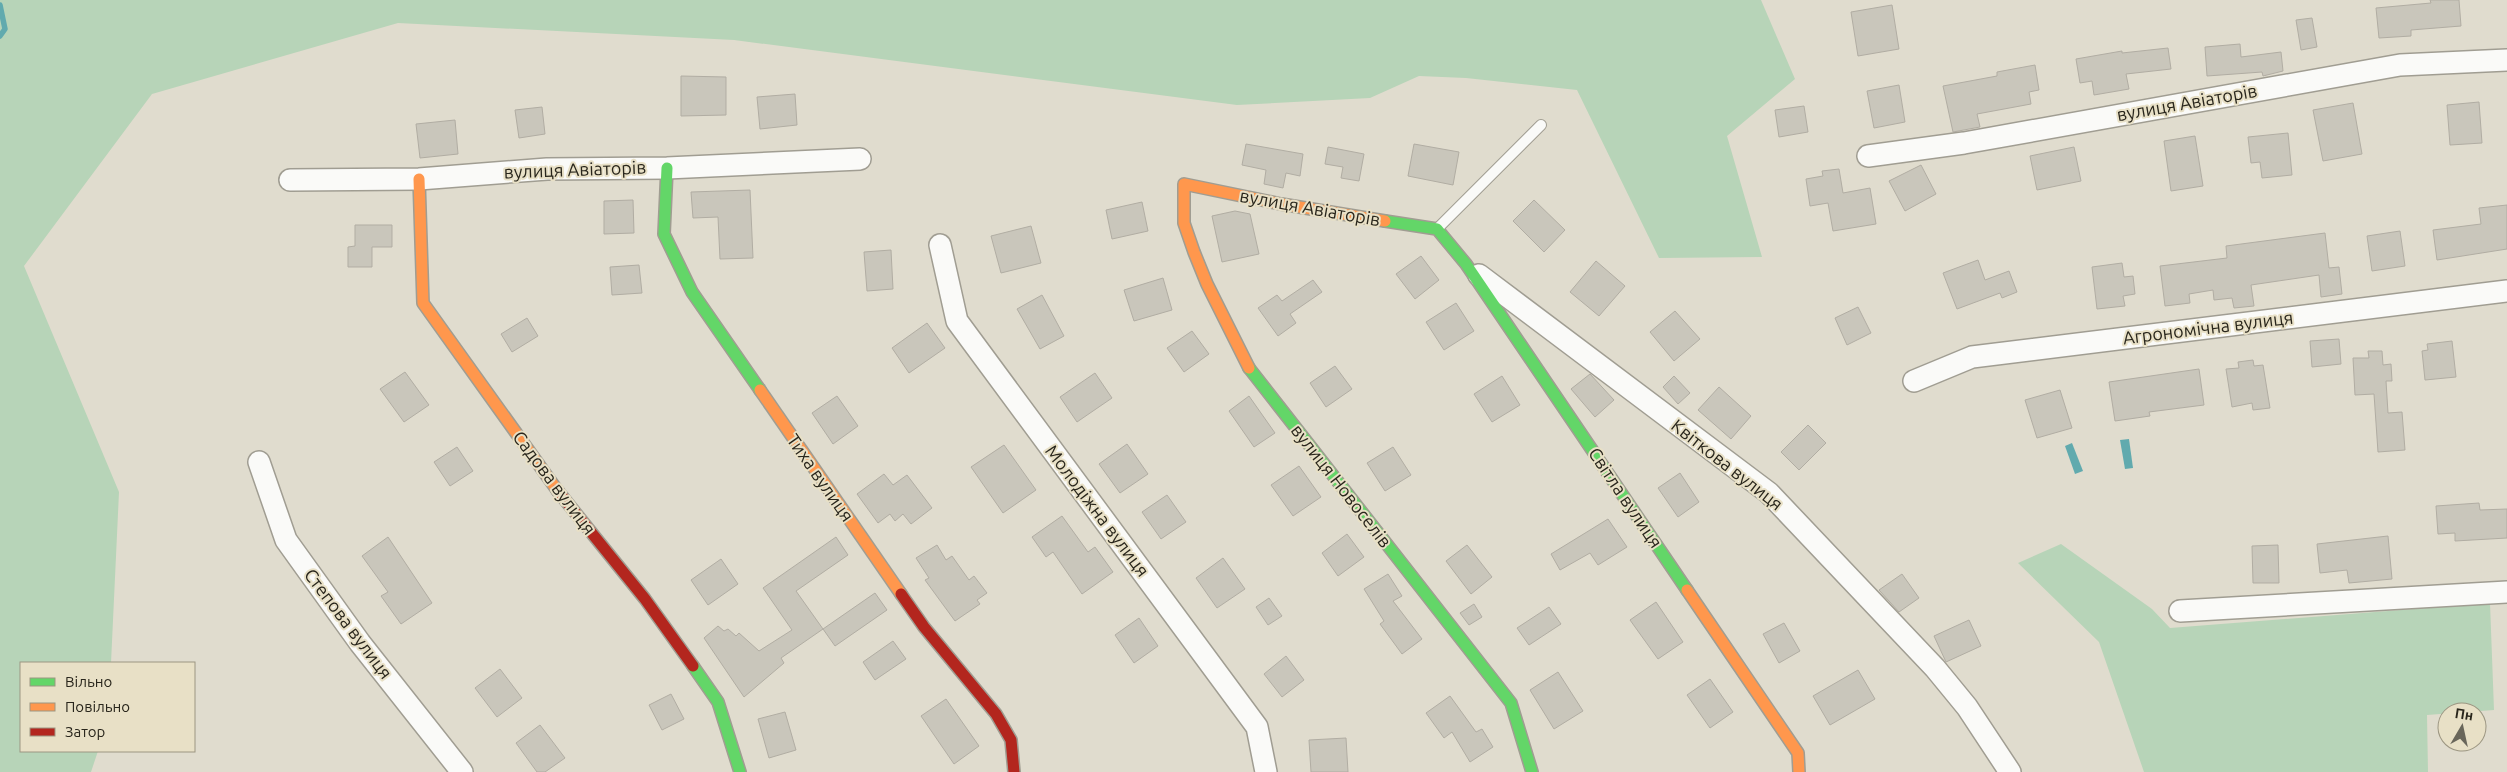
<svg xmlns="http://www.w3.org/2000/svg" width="2507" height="772" viewBox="0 0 2507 772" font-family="Ubuntu,sans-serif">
<rect width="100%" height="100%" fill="#e0dcce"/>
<!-- green -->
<g fill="#b7d4b8">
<path d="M 0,0 L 1761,0 L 1795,79 L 1727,136 L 1762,257 L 1659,258 L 1577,90 L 1466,78 L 1419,76 L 1370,98 L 1237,105 L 734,40 L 398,23 L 152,94 L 24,266 L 119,492 L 111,663 L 21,663 L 21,751 L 98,751 L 91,772 L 0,772 Z"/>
<path d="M 2061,544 L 2152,609 L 2170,628 L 2490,603 L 2494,710 L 2427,715 L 2428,772 L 2144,772 L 2099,642 L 2018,563 Z"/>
</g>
<!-- water -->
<g fill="#61aaae">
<path d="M 2129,439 L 2133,468 L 2125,469 L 2120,440 Z"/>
<path d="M 2072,443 L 2083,471 L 2075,474 L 2065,446 Z"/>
</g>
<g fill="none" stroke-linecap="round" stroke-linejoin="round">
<!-- stream -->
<path stroke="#61aaae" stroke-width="5.5" d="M 0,5 L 5,29 L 0,36"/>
</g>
<!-- building -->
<g fill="#c9c6bb" stroke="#b1ada3">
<path d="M 2430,0 L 2459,0 L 2461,26 L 2411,30 L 2411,36 L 2379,38 L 2376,8 L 2431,3 Z"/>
<path d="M 1892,5 L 1899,49 L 1858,56 L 1851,12 Z"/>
<path d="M 2312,18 L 2317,47 L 2301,50 L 2296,20 Z"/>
<path d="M 2240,44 L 2241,57 L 2281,52 L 2283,71 L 2263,76 L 2262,72 L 2207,76 L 2205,47 Z"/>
<path d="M 2168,48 L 2171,69 L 2126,74 L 2129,89 L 2094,95 L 2092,81 L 2080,83 L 2076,59 L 2122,51 L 2122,53 Z"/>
<path d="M 2035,65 L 2039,90 L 2029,92 L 2031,104 L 1977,114 L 1980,127 L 1953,132 L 1943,86 L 1997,76 L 1997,72 Z"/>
<path d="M 681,76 L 726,77 L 726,115 L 681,116 Z"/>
<path d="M 1899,85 L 1905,122 L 1874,128 L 1867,91 Z"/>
<path d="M 795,94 L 797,125 L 760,129 L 757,97 Z"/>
<path d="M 2479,102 L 2482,143 L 2450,145 L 2447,105 Z"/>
<path d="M 2353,103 L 2362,154 L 2323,161 L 2313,110 Z"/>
<path d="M 1804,106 L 1808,132 L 1779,137 L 1775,110 Z"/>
<path d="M 542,107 L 545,134 L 519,138 L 515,110 Z"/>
<path d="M 455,120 L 458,154 L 420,158 L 416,124 Z"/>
<path d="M 2288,133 L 2292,175 L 2262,178 L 2260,162 L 2251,163 L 2248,137 Z"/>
<path d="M 2195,136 L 2203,186 L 2171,191 L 2164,141 Z"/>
<path d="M 1246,144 L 1303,154 L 1300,176 L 1286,173 L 1283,188 L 1264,184 L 1266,170 L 1242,165 Z"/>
<path d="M 1414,144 L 1459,152 L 1453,185 L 1408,176 Z"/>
<path d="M 1328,147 L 1364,154 L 1359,181 L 1341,178 L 1343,167 L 1325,164 Z"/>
<path d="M 2074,147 L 2081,181 L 2037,190 L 2030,156 Z"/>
<path d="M 1921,165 L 1936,194 L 1905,211 L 1889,181 Z"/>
<path d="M 1839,169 L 1843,193 L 1870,188 L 1876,224 L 1833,231 L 1828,203 L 1810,206 L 1806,179 L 1823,176 L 1822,171 Z"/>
<path d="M 750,190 L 753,258 L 720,259 L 718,217 L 693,218 L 691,192 Z"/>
<path d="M 633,200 L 634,233 L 604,234 L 604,201 Z"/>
<path d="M 1534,200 L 1565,230 L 1544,252 L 1513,221 Z"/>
<path d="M 1142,202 L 1148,231 L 1112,239 L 1106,210 Z"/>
<path d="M 2507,205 L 2507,249 L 2437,260 L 2433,230 L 2481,224 L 2479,208 Z"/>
<path d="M 1235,211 L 1250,214 L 1259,254 L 1222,262 L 1212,216 Z"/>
<path d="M 355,225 L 392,225 L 392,247 L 372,247 L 372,267 L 348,267 L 348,247 L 355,246 Z"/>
<path d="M 1031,226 L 1041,263 L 1001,273 L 991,236 Z"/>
<path d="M 2400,231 L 2405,266 L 2372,271 L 2367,236 Z"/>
<path d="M 2325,233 L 2329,268 L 2339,267 L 2342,294 L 2321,297 L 2319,275 L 2251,285 L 2254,306 L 2234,308 L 2232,298 L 2214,300 L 2213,290 L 2189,294 L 2190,303 L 2165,306 L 2160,266 L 2227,258 L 2226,246 Z"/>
<path d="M 891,250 L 893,289 L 867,291 L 864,252 Z"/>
<path d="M 1421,256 L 1439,280 L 1415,299 L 1396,274 Z"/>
<path d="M 1978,260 L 1985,280 L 2009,271 L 2017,292 L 2002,298 L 2000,293 L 1957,309 L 1943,273 Z"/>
<path d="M 1596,261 L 1625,286 L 1599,316 L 1570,292 Z"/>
<path d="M 2122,263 L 2124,277 L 2133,276 L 2135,294 L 2123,296 L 2125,306 L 2097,309 L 2092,267 Z"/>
<path d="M 639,265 L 642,293 L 612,295 L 610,267 Z"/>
<path d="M 1163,278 L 1172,310 L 1134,321 L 1124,290 Z"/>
<path d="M 1313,280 L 1322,292 L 1290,314 L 1296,323 L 1278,336 L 1258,308 L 1277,295 L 1282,301 Z"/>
<path d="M 1042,295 L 1064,336 L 1040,349 L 1017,309 Z"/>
<path d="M 1456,303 L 1474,331 L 1444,350 L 1426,322 Z"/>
<path d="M 1858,307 L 1871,333 L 1847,345 L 1835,318 Z"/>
<path d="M 1675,311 L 1700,339 L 1674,361 L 1650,332 Z"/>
<path d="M 527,318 L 538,336 L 512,352 L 501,334 Z"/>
<path d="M 927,323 L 945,348 L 909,373 L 892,348 Z"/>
<path d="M 1192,331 L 1209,354 L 1184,372 L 1167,348 Z"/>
<path d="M 2339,339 L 2341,364 L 2312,367 L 2310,341 Z"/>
<path d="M 2452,341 L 2456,377 L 2425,380 L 2422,351 L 2428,350 L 2427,344 Z"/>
<path d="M 2368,351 L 2382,351 L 2383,365 L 2391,364 L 2392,381 L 2386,381 L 2388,413 L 2402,412 L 2405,450 L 2378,452 L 2374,394 L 2355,395 L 2353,358 L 2369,358 Z"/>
<path d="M 2253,360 L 2254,366 L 2263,365 L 2270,408 L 2253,410 L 2252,403 L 2232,407 L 2226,369 L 2239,368 L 2238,362 Z"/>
<path d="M 1335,366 L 1352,389 L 1326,407 L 1310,383 Z"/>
<path d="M 2199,369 L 2204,405 L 2149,412 L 2150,416 L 2115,421 L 2109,382 Z"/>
<path d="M 405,372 L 429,405 L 404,422 L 380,389 Z"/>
<path d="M 1095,373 L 1112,398 L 1077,422 L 1060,397 Z"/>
<path d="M 1590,374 L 1614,400 L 1595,417 L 1571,389 Z"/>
<path d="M 1502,376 L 1520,405 L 1492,422 L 1474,394 Z"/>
<path d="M 1674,376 L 1690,393 L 1678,404 L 1663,387 Z"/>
<path d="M 1719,387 L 1751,416 L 1731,439 L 1698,410 Z"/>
<path d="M 2060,390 L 2072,428 L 2037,438 L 2025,400 Z"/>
<path d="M 837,396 L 858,426 L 833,444 L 812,413 Z"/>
<path d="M 1249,396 L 1275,433 L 1254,447 L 1229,411 Z"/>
<path d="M 1808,425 L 1826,443 L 1799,470 L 1781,452 Z"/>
<path d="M 1127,444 L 1148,474 L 1120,493 L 1099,464 Z"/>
<path d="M 1004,445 L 1036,490 L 1003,513 L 971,467 Z"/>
<path d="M 457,447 L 473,471 L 450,486 L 434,462 Z"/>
<path d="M 1393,447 L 1411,475 L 1385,491 L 1367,463 Z"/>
<path d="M 1299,466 L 1321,497 L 1293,516 L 1271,485 Z"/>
<path d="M 1680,473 L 1699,502 L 1678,517 L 1658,488 Z"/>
<path d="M 884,474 L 893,485 L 907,475 L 932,508 L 911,524 L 903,514 L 895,521 L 890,514 L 878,523 L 857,494 Z"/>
<path d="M 1167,495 L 1186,522 L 1161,539 L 1142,512 Z"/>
<path d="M 2479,503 L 2480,510 L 2507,509 L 2507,538 L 2455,541 L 2455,533 L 2438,534 L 2436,506 Z"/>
<path d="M 1062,516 L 1088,552 L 1095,547 L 1113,572 L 1082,594 L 1053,552 L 1046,557 L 1032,537 Z"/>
<path d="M 1608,519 L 1627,547 L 1598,565 L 1590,553 L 1560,570 L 1551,554 Z"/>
<path d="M 1347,534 L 1364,557 L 1338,576 L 1322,553 Z"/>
<path d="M 2388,536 L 2392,579 L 2349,583 L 2347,570 L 2320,573 L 2317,544 Z"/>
<path d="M 388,537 L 432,603 L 401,624 L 381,596 L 388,592 L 362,556 Z"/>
<path d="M 836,537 L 848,555 L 796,591 L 823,629 L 781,658 L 784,663 L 744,697 L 704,638 L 718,626 L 724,631 L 728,629 L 736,636 L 739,633 L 759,651 L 792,630 L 763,588 Z"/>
<path d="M 937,545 L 946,560 L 952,556 L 969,580 L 974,576 L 987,593 L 977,600 L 980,604 L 955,621 L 925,580 L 929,578 L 916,558 Z"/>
<path d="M 1467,545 L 1492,577 L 1471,594 L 1446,561 Z"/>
<path d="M 2278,545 L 2279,583 L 2253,583 L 2252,546 Z"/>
<path d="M 1223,558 L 1245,589 L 1217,608 L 1196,578 Z"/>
<path d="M 721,559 L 738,584 L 708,605 L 691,580 Z"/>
<path d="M 1388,574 L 1402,596 L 1393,601 L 1422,639 L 1402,654 L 1380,624 L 1384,621 L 1364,589 Z"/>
<path d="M 1902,574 L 1919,598 L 1899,612 L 1879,590 Z"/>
<path d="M 875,593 L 887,610 L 835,646 L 823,629 Z"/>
<path d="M 1269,598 L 1282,616 L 1268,625 L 1256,607 Z"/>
<path d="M 1656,602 L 1683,642 L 1658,659 L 1630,620 Z"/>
<path d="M 1474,604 L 1482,617 L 1469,625 L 1460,613 Z"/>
<path d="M 1549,607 L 1561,624 L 1529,645 L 1517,628 Z"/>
<path d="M 1139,618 L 1158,646 L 1134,663 L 1115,635 Z"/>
<path d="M 1969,620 L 1981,646 L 1946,662 L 1934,636 Z"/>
<path d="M 1784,623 L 1800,651 L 1779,663 L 1763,634 Z"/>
<path d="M 893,641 L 906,659 L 875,680 L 863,662 Z"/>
<path d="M 1286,656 L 1304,680 L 1282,697 L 1264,674 Z"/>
<path d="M 500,669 L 522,698 L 497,717 L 475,688 Z"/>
<path d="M 1858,670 L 1875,699 L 1830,725 L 1813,696 Z"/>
<path d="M 1558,672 L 1583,711 L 1554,729 L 1530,690 Z"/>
<path d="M 1710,679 L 1733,712 L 1710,728 L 1687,695 Z"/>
<path d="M 671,694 L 684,719 L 662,730 L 649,705 Z"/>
<path d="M 1450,696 L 1476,732 L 1482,729 L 1493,747 L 1470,762 L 1452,732 L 1444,738 L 1426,713 Z"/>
<path d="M 946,699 L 979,746 L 954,764 L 921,716 Z"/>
<path d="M 785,712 L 796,750 L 769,758 L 758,719 Z"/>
<path d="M 540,725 L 565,758 L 545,772 L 537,772 L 516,743 Z"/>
<path d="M 1346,738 L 1348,772 L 1311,772 L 1309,740 Z"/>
</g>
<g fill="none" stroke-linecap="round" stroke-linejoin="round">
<defs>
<path id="lane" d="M 1438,228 L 1541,125"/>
<g id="street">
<path d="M 1868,156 L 1964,143 L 2400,65 L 2507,60"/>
<path d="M 290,180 L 419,179 L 547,169 L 667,168 L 860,159"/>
<path d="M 940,245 L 957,321 L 1257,727 L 1266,772"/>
<path d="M 1479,275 L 1769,493 L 1935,668 L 1967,707 L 2010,772"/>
<path d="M 1914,381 L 1972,357 L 2507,291"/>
<path d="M 259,462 L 286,540 L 360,643 L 462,772"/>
<path d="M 2180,611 L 2507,592"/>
</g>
<g id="fast">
<path d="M 667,168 L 664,234 L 692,292 L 760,390"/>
<path d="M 1385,221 L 1437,229 L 1466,264 L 1687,590"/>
<path d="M 1249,368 L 1511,703 L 1532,772"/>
<path d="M 693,666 L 718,702 L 740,772"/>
</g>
<g id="slow">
<path d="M 419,179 L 423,303 L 557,490"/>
<path d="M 1249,368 L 1207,284 L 1194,252 L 1184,223 L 1184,184 L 1281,204 L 1385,221"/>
<path d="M 760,390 L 901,594"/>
<path d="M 1687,590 L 1798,753 L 1799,772"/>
</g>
<g id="jam">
<path d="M 557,490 L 645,599 L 693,666"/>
<path d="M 901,594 L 924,627 L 996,714 L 1011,740 L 1014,772"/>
</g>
</defs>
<!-- lane casing -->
<use href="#lane" stroke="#a09d92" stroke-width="12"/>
<!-- street casing -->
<use href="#street" stroke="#a09d92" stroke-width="24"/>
<!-- fast casing -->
<use href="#fast" stroke="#a09d92" stroke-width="14"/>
<!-- slow casing -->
<use href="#slow" stroke="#a09d92" stroke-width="14"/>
<!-- jam casing -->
<use href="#jam" stroke="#a09d92" stroke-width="14"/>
<!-- lane -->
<use href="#lane" stroke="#fafaf8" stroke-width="10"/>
<!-- street -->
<use href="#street" stroke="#fafaf8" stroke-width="21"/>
<!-- fast -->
<use href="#fast" stroke="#63d668" stroke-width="11"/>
<!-- slow -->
<use href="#slow" stroke="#ff974d" stroke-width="11"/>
<!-- jam -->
<use href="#jam" stroke="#b3261e" stroke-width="11"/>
</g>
<g text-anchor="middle" stroke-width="4" stroke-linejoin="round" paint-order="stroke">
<!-- street labels -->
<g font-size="18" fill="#29261c" stroke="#e8e0c6">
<text transform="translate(2187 103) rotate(-10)" y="6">вулиця Авіаторів</text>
<text transform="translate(575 170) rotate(-2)" y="6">вулиця Авіаторів</text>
<text transform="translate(1310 208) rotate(10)" y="6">вулиця Авіаторів</text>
<text transform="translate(2208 328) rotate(-7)" y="6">Агрономічна вулиця</text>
<text transform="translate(1727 465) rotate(38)" y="6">Квіткова вулиця</text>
<text transform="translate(820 478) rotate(55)" y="6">Тиха вулиця</text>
<text transform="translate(554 483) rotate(53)" y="6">Садова вулиця</text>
<text transform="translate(1341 486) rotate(52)" y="6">вулиця Новоселів</text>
<text transform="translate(1625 498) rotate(56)" y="6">Світла вулиця</text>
<text transform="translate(1097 511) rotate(53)" y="6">Молодіжна вулиця</text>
<text transform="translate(348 624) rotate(53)" y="6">Степова вулиця</text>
</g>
</g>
<!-- legend -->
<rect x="20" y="662" width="175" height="90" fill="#e8e0c6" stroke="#9c9682"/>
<rect x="30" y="678" width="25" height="8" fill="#63d668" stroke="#9c9682"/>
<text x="65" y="687" font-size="15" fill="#29261c">Вільно</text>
<rect x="30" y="703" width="25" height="8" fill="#ff974d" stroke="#9c9682"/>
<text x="65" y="712" font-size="15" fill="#29261c">Повільно</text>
<rect x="30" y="728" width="25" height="8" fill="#b3261e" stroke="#9c9682"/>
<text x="65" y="737" font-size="15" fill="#29261c">Затор</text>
<!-- north arrow -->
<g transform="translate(2462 727) rotate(9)"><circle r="24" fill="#e8e0c6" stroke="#9c9682"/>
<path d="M0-4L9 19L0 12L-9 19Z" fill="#69665a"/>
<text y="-8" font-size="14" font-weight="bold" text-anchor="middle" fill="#29261c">Пн</text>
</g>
</svg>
